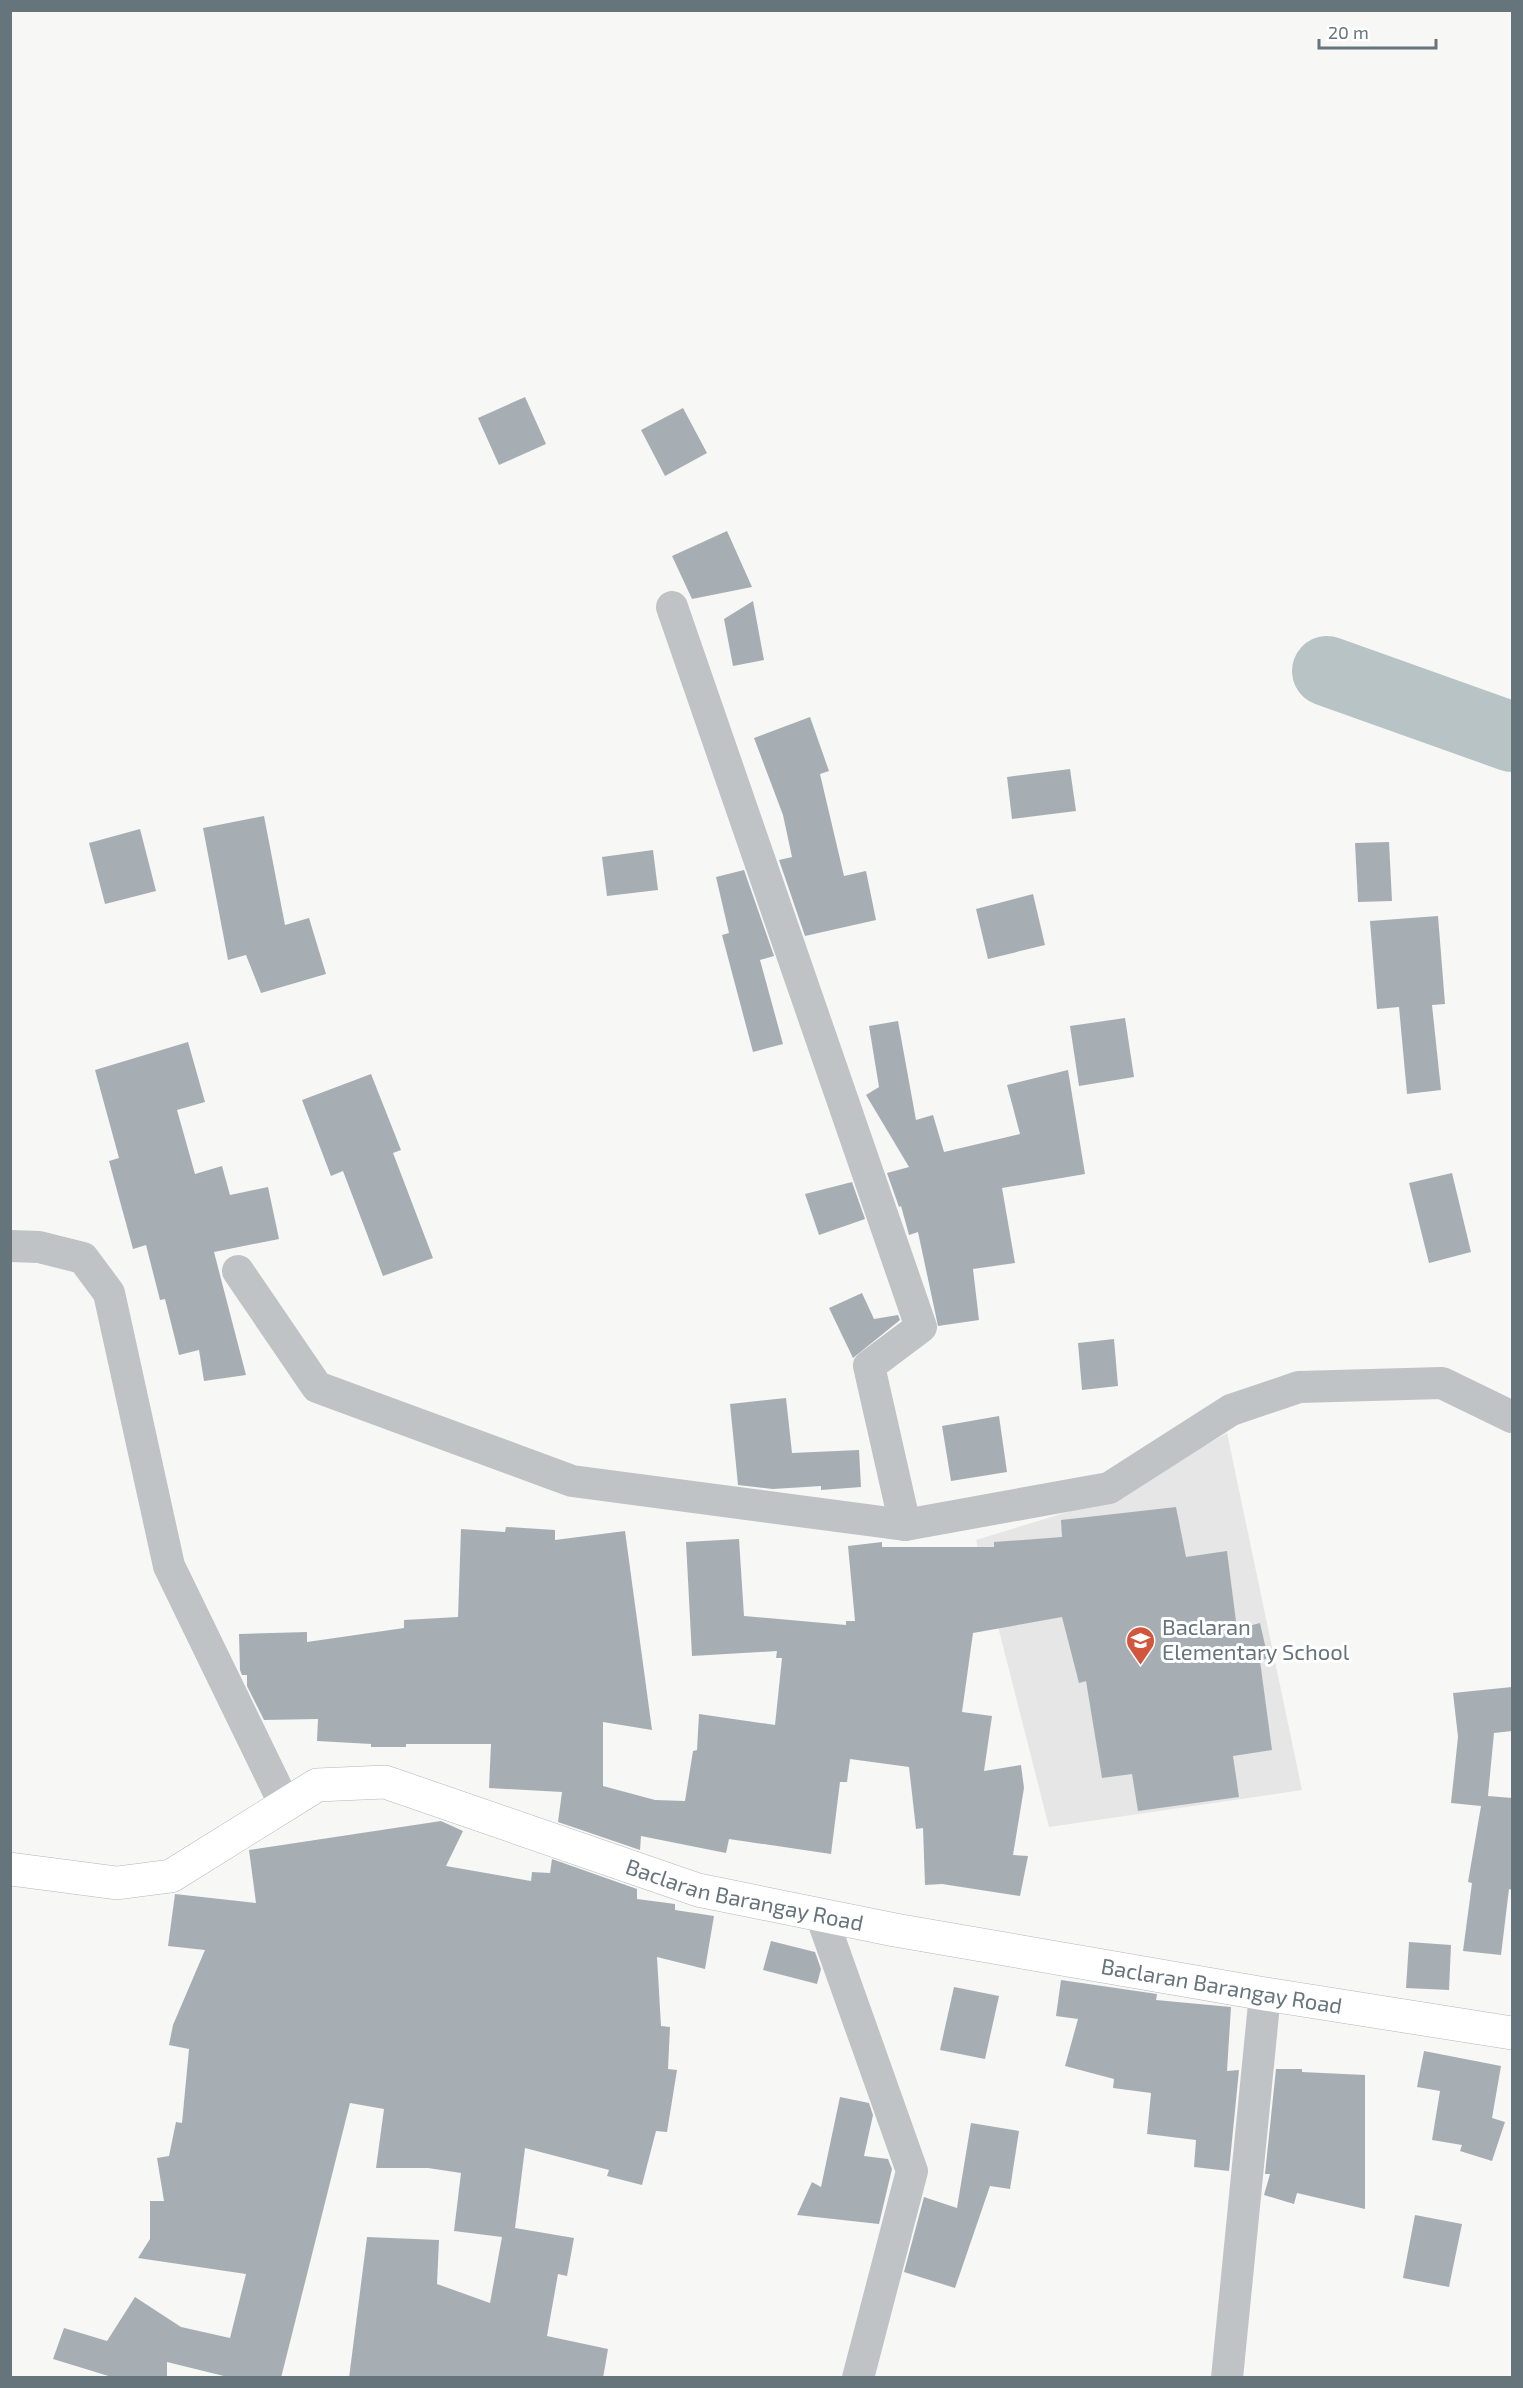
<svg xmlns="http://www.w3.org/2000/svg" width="1523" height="2388" viewBox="0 0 1523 2388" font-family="'Exo 2',sans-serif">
<rect width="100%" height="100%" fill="#f7f7f5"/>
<!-- built -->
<path fill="#e5e6e5" d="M 1227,1433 L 1302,1790 L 1049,1827 L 976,1540 L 1110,1499 Z"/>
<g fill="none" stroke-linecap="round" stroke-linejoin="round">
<!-- river -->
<path stroke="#b8c3c6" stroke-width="70" d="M 1327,671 L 1512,737"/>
</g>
<!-- building -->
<g fill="#a7aeb3">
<path d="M 525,397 L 546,444 L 499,465 L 478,418 Z"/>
<path d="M 683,408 L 707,453 L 665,476 L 641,430 Z"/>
<path d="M 727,531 L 752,587 L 692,599 L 672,556 Z"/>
<path d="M 753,601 L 764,660 L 733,666 L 724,619 Z"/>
<path d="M 810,717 L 829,771 L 820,774 L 844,876 L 866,871 L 876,920 L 805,936 L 779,860 L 792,857 L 783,815 L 754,738 Z"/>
<path d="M 1070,769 L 1076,811 L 1012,819 L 1007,777 Z"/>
<path d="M 264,816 L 285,925 L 309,918 L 326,974 L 261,993 L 246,955 L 228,960 L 203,828 Z"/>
<path d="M 140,829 L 156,891 L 105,904 L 89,843 Z"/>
<path d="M 1389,842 L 1392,901 L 1358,902 L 1355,843 Z"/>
<path d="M 653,850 L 658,890 L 607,896 L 602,857 Z"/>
<path d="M 744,870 L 774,956 L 760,960 L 783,1044 L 753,1052 L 722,935 L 729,933 L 716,877 Z"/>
<path d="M 1033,894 L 1045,945 L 988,959 L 976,909 Z"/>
<path d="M 1438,916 L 1445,1004 L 1432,1005 L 1441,1090 L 1407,1094 L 1399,1007 L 1377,1009 L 1370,921 Z"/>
<path d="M 1125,1018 L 1134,1077 L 1079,1086 L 1070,1026 Z"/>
<path d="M 898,1021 L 916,1120 L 933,1115 L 944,1152 L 1020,1134 L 1007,1085 L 1068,1070 L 1085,1174 L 1002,1188 L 1015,1263 L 973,1269 L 979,1320 L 938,1326 L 918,1232 L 909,1235 L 901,1206 L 899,1207 L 887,1173 L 909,1167 L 866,1095 L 879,1087 L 869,1026 Z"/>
<path d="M 188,1042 L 205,1102 L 177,1110 L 195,1174 L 222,1166 L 230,1195 L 268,1187 L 279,1239 L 214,1252 L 246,1375 L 204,1381 L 199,1350 L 179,1355 L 165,1299 L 160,1300 L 146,1245 L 133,1249 L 109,1161 L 119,1158 L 95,1070 Z"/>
<path d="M 371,1074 L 401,1150 L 393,1153 L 433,1258 L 383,1276 L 343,1171 L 331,1176 L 302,1100 Z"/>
<path d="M 1452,1173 L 1471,1252 L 1429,1263 L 1409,1183 Z"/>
<path d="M 852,1182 L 865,1219 L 819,1235 L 805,1194 Z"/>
<path d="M 862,1293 L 874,1319 L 898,1315 L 900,1320 L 853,1358 L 829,1308 Z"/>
<path d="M 1114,1339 L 1118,1386 L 1082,1390 L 1078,1343 Z"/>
<path d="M 786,1398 L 792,1453 L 859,1450 L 861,1487 L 821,1490 L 821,1486 L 773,1489 L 738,1485 L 730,1404 Z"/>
<path d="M 999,1416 L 1007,1472 L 951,1481 L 942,1426 Z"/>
<path d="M 1176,1507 L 1186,1557 L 1227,1551 L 1237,1629 L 1260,1623 L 1268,1658 L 1260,1661 L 1272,1750 L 1233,1756 L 1239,1797 L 1138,1811 L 1132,1774 L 1102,1778 L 1086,1681 L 1079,1683 L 1062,1617 L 973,1633 L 962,1712 L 992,1716 L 984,1771 L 1021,1765 L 1024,1788 L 1013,1855 L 1028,1856 L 1020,1896 L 942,1884 L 925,1885 L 923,1828 L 916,1829 L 909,1767 L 850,1759 L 847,1782 L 840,1782 L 831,1854 L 729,1839 L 726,1853 L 641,1836 L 640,1850 L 558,1822 L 562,1792 L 489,1788 L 491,1744 L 406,1744 L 406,1747 L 371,1747 L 371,1744 L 317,1741 L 318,1719 L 264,1720 L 247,1686 L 247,1675 L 242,1675 L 240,1670 L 239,1634 L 307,1632 L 307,1642 L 404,1628 L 404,1620 L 458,1617 L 461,1529 L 505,1532 L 506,1527 L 555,1530 L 555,1540 L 625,1531 L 652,1730 L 603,1722 L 603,1786 L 655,1800 L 685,1801 L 693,1751 L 697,1750 L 699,1714 L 775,1725 L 782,1658 L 776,1658 L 777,1651 L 692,1656 L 686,1542 L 739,1539 L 744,1616 L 846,1625 L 846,1621 L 855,1621 L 848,1546 L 882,1542 L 882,1547 L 994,1547 L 994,1542 L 1062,1537 L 1061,1520 Z"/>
<path d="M 1512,1687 L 1512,1731 L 1494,1733 L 1488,1796 L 1512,1798 L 1512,1890 L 1509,1889 L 1501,1955 L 1463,1951 L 1472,1883 L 1468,1882 L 1481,1806 L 1451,1803 L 1458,1737 L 1453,1693 Z"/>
<path d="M 441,1821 L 463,1831 L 446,1866 L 531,1881 L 532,1872 L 550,1873 L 552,1859 L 637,1889 L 637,1899 L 675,1904 L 675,1910 L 714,1916 L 705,1969 L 657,1957 L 661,2026 L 670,2027 L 668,2069 L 677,2070 L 667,2132 L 656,2131 L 642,2185 L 607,2176 L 609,2170 L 525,2148 L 515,2228 L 574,2238 L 567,2276 L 558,2274 L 547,2336 L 608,2349 L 603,2378 L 349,2378 L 367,2237 L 439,2240 L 437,2284 L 490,2303 L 502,2237 L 454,2231 L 461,2173 L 428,2168 L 376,2168 L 384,2109 L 350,2103 L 281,2378 L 232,2378 L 167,2362 L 167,2378 L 115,2378 L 53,2359 L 64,2328 L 107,2341 L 135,2297 L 181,2327 L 230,2338 L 246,2274 L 138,2258 L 150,2239 L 150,2201 L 164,2201 L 157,2158 L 169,2156 L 176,2122 L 182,2123 L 189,2049 L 169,2045 L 173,2025 L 205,1950 L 168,1946 L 175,1894 L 256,1903 L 249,1850 Z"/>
<path d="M 771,1941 L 815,1952 L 821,1969 L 817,1984 L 763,1970 Z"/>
<path d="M 1409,1942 L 1451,1945 L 1449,1990 L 1406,1988 Z"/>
<path d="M 1061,1980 L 1157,1994 L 1156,2000 L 1231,2007 L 1227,2071 L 1239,2070 L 1229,2171 L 1194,2167 L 1196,2140 L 1147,2134 L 1151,2093 L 1113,2088 L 1114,2079 L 1065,2066 L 1078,2019 L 1056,2016 Z"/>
<path d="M 954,1987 L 999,1996 L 985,2059 L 940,2050 Z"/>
<path d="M 1424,2051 L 1501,2066 L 1492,2118 L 1505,2122 L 1492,2161 L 1460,2151 L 1462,2145 L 1432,2140 L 1440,2091 L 1417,2087 Z"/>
<path d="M 1276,2069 L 1302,2069 L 1302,2072 L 1365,2075 L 1365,2209 L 1297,2193 L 1294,2204 L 1264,2195 L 1270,2174 L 1265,2174 Z"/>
<path d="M 840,2097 L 869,2103 L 873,2115 L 864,2156 L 888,2159 L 892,2169 L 879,2224 L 797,2215 L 812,2182 L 821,2187 Z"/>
<path d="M 971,2123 L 1019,2131 L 1010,2189 L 990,2186 L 955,2288 L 904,2272 L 924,2197 L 957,2208 Z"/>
<path d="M 1415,2215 L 1462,2224 L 1449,2287 L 1403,2278 Z"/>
</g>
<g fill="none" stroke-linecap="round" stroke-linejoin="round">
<defs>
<g id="secondary">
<path id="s1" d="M 10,1869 L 117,1883 L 171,1876 L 317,1785 L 385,1782 L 698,1890 L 895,1930 L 1265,1994 L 1512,2033"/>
</g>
</defs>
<!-- secondary casing -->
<use href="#secondary" stroke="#b2b7ba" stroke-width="34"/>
<!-- street -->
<g stroke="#bfc3c6" stroke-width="32">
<path d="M 672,607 L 921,1327 L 869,1366 L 905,1525"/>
<path d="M 10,1246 L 39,1247 L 83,1258 L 109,1293 L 169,1566 L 285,1805"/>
<path d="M 238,1271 L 317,1387 L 572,1481 L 905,1525 L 1109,1488 L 1231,1410 L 1299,1387 L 1442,1383 L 1512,1417"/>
<path d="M 821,1915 L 912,2171 L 858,2378"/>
<path d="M 1227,2378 L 1265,1994"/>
</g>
<!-- secondary -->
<use href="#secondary" stroke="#fff" stroke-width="33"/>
</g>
<!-- icons -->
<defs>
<symbol id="school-pin" viewBox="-11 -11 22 30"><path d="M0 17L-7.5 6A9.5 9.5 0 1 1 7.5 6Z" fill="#d1563b" stroke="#fff"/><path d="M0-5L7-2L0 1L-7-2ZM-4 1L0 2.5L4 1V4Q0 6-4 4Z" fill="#fff"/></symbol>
</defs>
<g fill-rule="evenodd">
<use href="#school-pin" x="1124" y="1624" width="33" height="45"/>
</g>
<g text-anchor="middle" stroke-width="6" stroke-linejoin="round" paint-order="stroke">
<!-- poi labels -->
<g font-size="22" fill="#66747c" stroke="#fff" text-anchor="start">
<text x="1162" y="1635">Baclaran<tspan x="1162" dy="25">Elementary School</tspan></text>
</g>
<!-- street labels -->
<g font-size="22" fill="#66747c" stroke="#fff">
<text dy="8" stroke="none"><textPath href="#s1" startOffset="780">Baclaran Barangay Road</textPath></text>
<text dy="8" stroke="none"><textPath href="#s1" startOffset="1266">Baclaran Barangay Road</textPath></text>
</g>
</g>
<!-- border -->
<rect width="1523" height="2388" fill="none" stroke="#66747c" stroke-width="24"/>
<!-- scale -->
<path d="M1319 39v9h117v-9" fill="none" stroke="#66747c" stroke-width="3"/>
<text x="1328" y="39" font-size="18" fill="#66747c" stroke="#ffffff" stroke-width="4.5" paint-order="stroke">20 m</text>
</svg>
